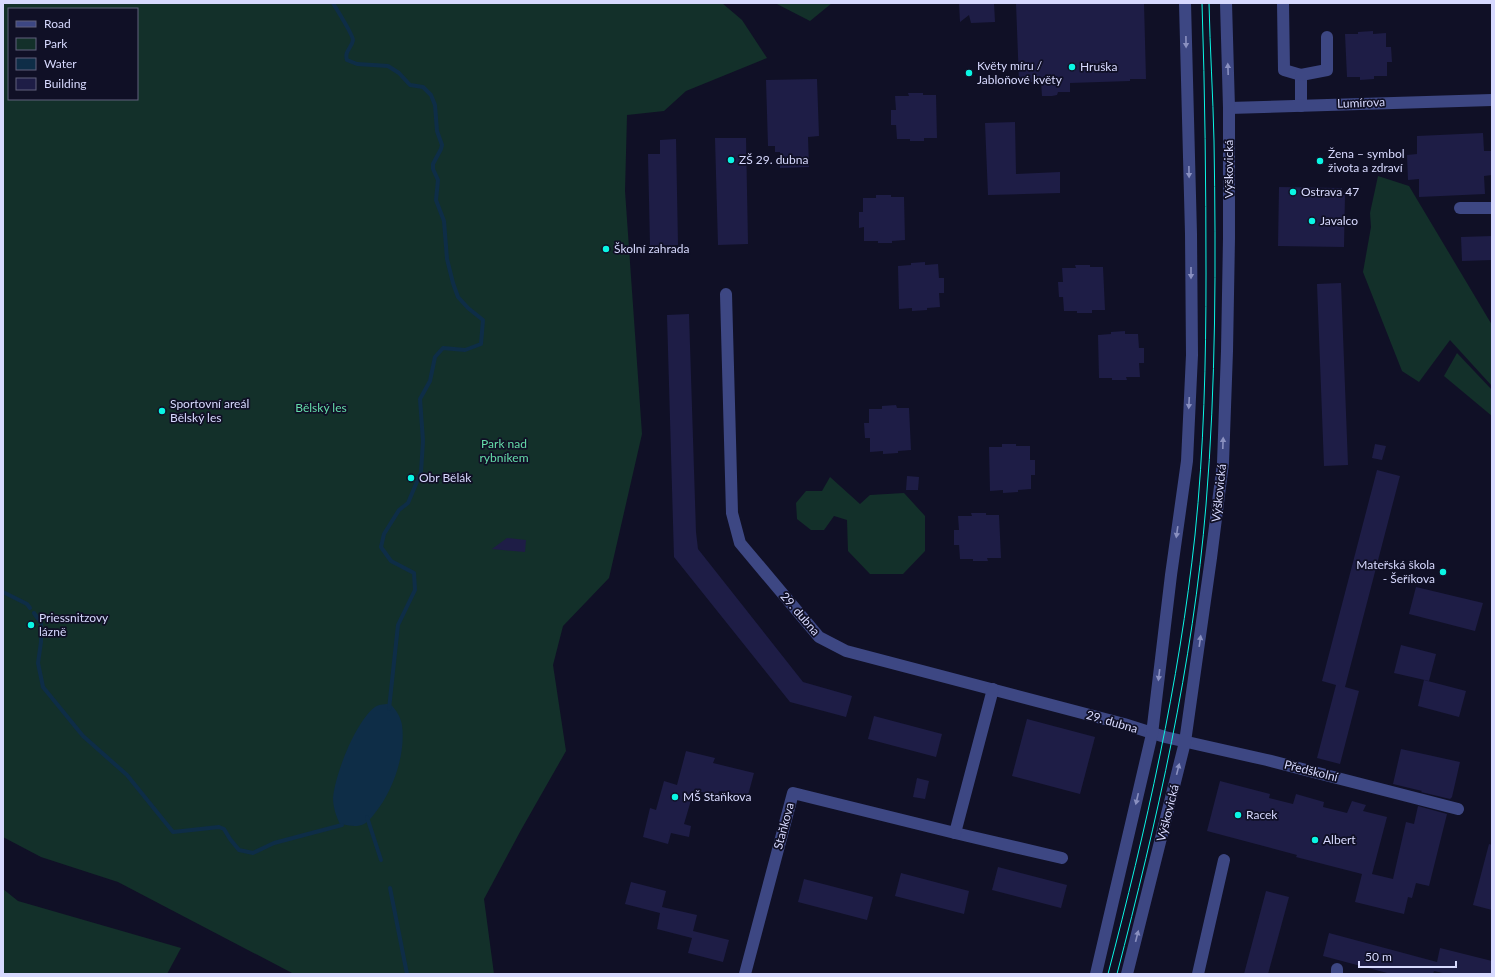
<svg xmlns="http://www.w3.org/2000/svg" width="1495" height="977" viewBox="0 0 1495 977" font-family="Lato,sans-serif">
<rect width="100%" height="100%" fill="#101026"/>
<!-- green -->
<g fill="#13302a" fill-rule="evenodd">
<path d="M 3,3 L 722,3 L 742,20 L 767,58 L 686,91 L 664,111 L 627,115 L 625,191 L 642,434 L 609,578 L 563,626 L 553,665 L 566,751 L 521,830 L 484,899 L 494,974 L 294,974 L 118,882 L 41,857 L 3,837 ZM 9,9 L 137,9 L 137,99 L 9,99 Z"/>
<path d="M 775,3 L 832,3 L 810,21 Z"/>
<path d="M 1378,176 L 1409,186 L 1492,325 L 1492,386 L 1450,340 L 1419,382 L 1402,371 L 1363,272 L 1371,227 L 1370,213 Z"/>
<path d="M 1457,353 L 1492,390 L 1492,416 L 1444,376 Z"/>
<path d="M 830,477 L 860,504 L 870,495 L 904,493 L 925,516 L 925,551 L 903,574 L 870,574 L 848,551 L 847,520 L 834,516 L 824,530 L 811,530 L 797,519 L 796,503 L 806,491 L 822,491 Z"/>
<path d="M 3,889 L 18,901 L 181,948 L 167,974 L 3,974 Z"/>
</g>
<!-- water -->
<path fill="#0e2d47" d="M 390,704 C 396,709 401,718 402,725 C 406,754 393,791 375,813 C 372,817 368,822 364,824 C 356,828 348,825 340,824 C 336,816 333,807 333,798 C 335,774 356,721 375,707 C 379,704 386,704 390,704 Z"/>
<g fill="none" stroke-linecap="round" stroke-linejoin="round">
<!-- stream -->
<g stroke="#0e2d47" stroke-width="4">
<path d="M 333,3 C 337,10 353,35 353,40 C 352,48 344,51 347,60 L 357,64 L 388,66 L 399,73 L 410,85 L 423,87 L 431,95 L 435,105 L 437,131 L 442,145 L 441,149 L 433,164 L 433,169 L 438,180 L 436,200 L 444,221 L 447,259 L 453,283 L 458,297 L 468,308 L 483,320 L 481,344 L 465,350 L 443,348 L 435,357 L 430,381 L 420,399 L 423,441 L 421,472 L 408,503 L 399,510 L 384,534 L 381,547 L 391,561 L 414,573 L 415,590 L 398,625 L 389,709"/>
<path d="M 3,592 L 27,604 L 30,608"/>
<path d="M 34,613 L 41,623 L 41,642 L 38,663 L 43,687 L 83,736 L 127,775 L 173,832 L 219,827 L 224,829 L 230,839 L 239,850 L 253,853 L 274,843 L 342,825"/>
<path d="M 367,817 L 381,860"/>
<path d="M 390,888 L 407,974"/>
</g>
</g>
<!-- building -->
<g fill="#1e1d46">
<path d="M 959,3 L 994,3 L 995,22 L 971,23 L 969,15 L 960,22 Z"/>
<path d="M 1016,3 L 1144,3 L 1146,79 L 1130,79 L 1130,81 L 1070,83 L 1070,92 L 1058,92 L 1057,95 L 1052,96 L 1042,96 L 1041,82 L 1019,82 Z"/>
<path d="M 1373,31 L 1373,34 L 1386,33 L 1386,47 L 1391,47 L 1392,62 L 1387,62 L 1387,76 L 1374,76 L 1374,79 L 1360,80 L 1360,77 L 1347,77 L 1345,34 L 1358,34 L 1358,32 Z"/>
<path d="M 817,79 L 819,136 L 808,137 L 809,167 L 780,168 L 780,152 L 775,152 L 775,146 L 768,146 L 766,80 Z"/>
<path d="M 908,93 L 923,93 L 923,95 L 936,95 L 937,138 L 924,138 L 924,141 L 910,141 L 910,139 L 897,139 L 896,125 L 891,125 L 891,110 L 896,110 L 895,96 L 909,96 Z"/>
<path d="M 1015,122 L 1016,174 L 1060,172 L 1060,193 L 988,195 L 985,123 Z"/>
<path d="M 1483,133 L 1484,151 L 1492,151 L 1492,175 L 1484,176 L 1485,194 L 1419,197 L 1419,179 L 1408,180 L 1407,155 L 1417,154 L 1417,136 Z"/>
<path d="M 715,138 L 746,138 L 748,244 L 718,245 Z"/>
<path d="M 676,139 L 678,245 L 650,246 L 648,154 L 660,154 L 660,140 Z"/>
<path d="M 1279,187 L 1342,188 L 1342,195 L 1345,195 L 1344,247 L 1278,246 Z"/>
<path d="M 876,195 L 891,195 L 891,197 L 904,197 L 905,240 L 892,241 L 892,243 L 878,243 L 878,241 L 864,241 L 864,227 L 859,228 L 859,212 L 863,212 L 863,198 L 876,198 Z"/>
<path d="M 1492,236 L 1492,260 L 1462,261 L 1461,237 Z"/>
<path d="M 925,262 L 925,265 L 938,264 L 939,278 L 944,278 L 944,293 L 939,293 L 940,307 L 927,308 L 927,310 L 912,311 L 912,308 L 899,309 L 898,266 L 911,265 L 911,263 Z"/>
<path d="M 1075,265 L 1090,265 L 1090,267 L 1103,267 L 1105,310 L 1092,310 L 1092,313 L 1077,313 L 1077,311 L 1064,311 L 1063,297 L 1059,297 L 1058,282 L 1063,282 L 1062,268 L 1076,268 Z"/>
<path d="M 1341,283 L 1348,465 L 1324,466 L 1317,284 Z"/>
<path d="M 689,314 L 696,532 L 698,549 L 803,682 L 852,696 L 846,717 L 790,702 L 674,557 L 667,315 Z"/>
<path d="M 1125,331 L 1125,334 L 1138,334 L 1139,348 L 1144,348 L 1144,363 L 1139,363 L 1140,377 L 1126,377 L 1127,380 L 1112,380 L 1112,378 L 1099,378 L 1098,335 L 1111,334 L 1111,332 Z"/>
<path d="M 896,405 L 897,408 L 909,408 L 911,450 L 898,451 L 898,453 L 883,454 L 883,451 L 870,452 L 870,438 L 865,438 L 864,423 L 869,423 L 869,409 L 882,409 L 882,406 Z"/>
<path d="M 1002,444 L 1016,444 L 1016,446 L 1030,446 L 1030,460 L 1035,460 L 1035,475 L 1031,475 L 1031,489 L 1018,490 L 1018,492 L 1003,493 L 1003,490 L 990,491 L 989,447 L 1002,447 Z"/>
<path d="M 1375,444 L 1386,446 L 1382,460 L 1372,458 Z"/>
<path d="M 1377,470 L 1400,476 L 1345,687 L 1359,691 L 1340,764 L 1317,758 L 1336,685 L 1322,681 Z"/>
<path d="M 907,476 L 919,477 L 918,490 L 906,490 Z"/>
<path d="M 971,513 L 986,513 L 986,515 L 999,515 L 1001,558 L 987,558 L 988,561 L 973,561 L 973,559 L 960,559 L 959,545 L 954,545 L 954,530 L 959,530 L 958,516 L 972,516 Z"/>
<path d="M 507,538 L 526,540 L 525,552 L 492,549 Z"/>
<path d="M 1416,587 L 1483,603 L 1475,631 L 1409,614 Z"/>
<path d="M 1401,645 L 1436,654 L 1429,681 L 1394,673 Z"/>
<path d="M 1424,680 L 1466,691 L 1459,717 L 1418,706 Z"/>
<path d="M 874,716 L 942,734 L 936,757 L 868,739 Z"/>
<path d="M 1027,719 L 1095,737 L 1080,794 L 1012,776 Z"/>
<path d="M 1401,749 L 1460,762 L 1452,797 L 1450,799 L 1421,792 L 1422,791 L 1393,784 Z"/>
<path d="M 686,751 L 715,758 L 713,763 L 754,773 L 747,799 L 719,791 L 718,796 L 694,790 L 684,824 L 691,826 L 689,837 L 671,833 L 668,844 L 643,837 L 650,808 L 656,810 L 664,781 L 677,785 Z"/>
<path d="M 917,778 L 929,781 L 925,799 L 913,797 Z"/>
<path d="M 1220,781 L 1270,794 L 1269,798 L 1293,804 L 1296,794 L 1324,802 L 1323,807 L 1347,813 L 1352,801 L 1366,805 L 1363,811 L 1387,817 L 1372,874 L 1393,879 L 1406,822 L 1414,824 L 1418,806 L 1447,814 L 1429,886 L 1416,883 L 1412,898 L 1408,897 L 1404,914 L 1355,902 L 1362,874 L 1296,857 L 1297,855 L 1207,831 Z"/>
<path d="M 1489,844 L 1492,845 L 1492,910 L 1473,905 Z"/>
<path d="M 998,867 L 1067,885 L 1061,908 L 992,890 Z"/>
<path d="M 901,873 L 969,891 L 964,914 L 895,896 Z"/>
<path d="M 804,879 L 873,897 L 867,920 L 798,902 Z"/>
<path d="M 631,882 L 666,891 L 662,907 L 697,915 L 693,931 L 729,940 L 723,962 L 688,953 L 692,938 L 657,929 L 660,913 L 625,904 Z"/>
<path d="M 1266,891 L 1289,897 L 1268,974 L 1244,974 Z"/>
<path d="M 1329,933 L 1437,962 L 1440,948 L 1492,961 L 1492,974 L 1447,974 L 1434,971 L 1435,968 L 1433,974 L 1391,974 L 1323,956 Z"/>
</g>
<g fill="none" stroke-linecap="round" stroke-linejoin="round">
<!-- minor -->
<g stroke="#3d4783" stroke-width="12">
<path d="M 1283,3 L 1284,70 L 1301,75 L 1301,106"/>
<path d="M 1301,75 L 1327,70 L 1327,37"/>
<path d="M 1229,108 L 1492,100"/>
<path d="M 1460,208 L 1492,208"/>
<path d="M 726,294 L 732,513 L 740,543 L 819,637 L 846,651 L 1124,724 L 1165,737 L 1267,760 L 1458,809"/>
<path d="M 955,833 L 1062,858"/>
<path d="M 745,974 L 793,793 L 955,833 L 993,689"/>
<path d="M 1096,974 L 1152,734 L 1171,575 L 1187,461 L 1192,355 L 1191,234 L 1185,3"/>
<path d="M 1127,974 L 1185,742 L 1211,558 L 1223,463 L 1227,351 L 1229,238 L 1229,108 L 1226,3"/>
<path d="M 1198,974 L 1224,860"/>
<path d="M 1337,974 L 1337,969"/>
</g>
<!-- tram -->
<g stroke="#0af6e4" stroke-width="1">
<path d="M 1108,974 C 1146,829 1179,684 1195,535 C 1204,448 1206,361 1206,274 C 1206,184 1205,93 1202,3"/>
<path d="M 1117,974 C 1157,820 1193,664 1206,505 C 1216,384 1216,262 1214,141 C 1213,95 1210,49 1209,3"/>
</g>
</g>
<!-- one-way arrows -->
<defs><path id="oneway-solid" d="M-6-.8H1V-3.2L6.5 0L1 3.2V.8H-6Z"/></defs>
<g fill="#8a90c0">
<use href="#oneway-solid" transform="translate(1186 42) rotate(89)"/>
<use href="#oneway-solid" transform="translate(1228 69) rotate(-92)"/>
<use href="#oneway-solid" transform="translate(1189 172) rotate(89)"/>
<use href="#oneway-solid" transform="translate(1191 273) rotate(90)"/>
<use href="#oneway-solid" transform="translate(1189 403) rotate(93)"/>
<use href="#oneway-solid" transform="translate(1223 443) rotate(-88)"/>
<use href="#oneway-solid" transform="translate(1177 532) rotate(98)"/>
<use href="#oneway-solid" transform="translate(1200 641) rotate(-82)"/>
<use href="#oneway-solid" transform="translate(1159 675) rotate(97)"/>
<use href="#oneway-solid" transform="translate(1178 769) rotate(-76)"/>
<use href="#oneway-solid" transform="translate(1137 799) rotate(103)"/>
<use href="#oneway-solid" transform="translate(1137 936) rotate(-76)"/>
</g>
<!-- markers -->
<g fill="#0af6e4" stroke="#101026" stroke-width="1.5">
<circle cx="1072" cy="67" r="4"/>
<circle cx="969" cy="73" r="4"/>
<circle cx="731" cy="160" r="4"/>
<circle cx="1320" cy="161" r="4"/>
<circle cx="1293" cy="192" r="4"/>
<circle cx="1312" cy="221" r="4"/>
<circle cx="606" cy="249" r="4"/>
<circle cx="162" cy="411" r="4"/>
<circle cx="411" cy="478" r="4"/>
<circle cx="1443" cy="572" r="4"/>
<circle cx="31" cy="625" r="4"/>
<circle cx="675" cy="797" r="4"/>
<circle cx="1238" cy="815" r="4"/>
<circle cx="1315" cy="840" r="4"/>
</g>
<g text-anchor="middle" stroke-width="3.5" stroke-linejoin="round" paint-order="stroke">
<!-- poi labels -->
<g font-size="12" fill="#d7d9fe" stroke="#101026" text-anchor="start">
<text x="977" y="70">Květy míru /<tspan x="977" dy="14">Jabloňové květy</tspan></text>
<text x="1080" y="71">Hruška</text>
<text x="1328" y="158">Žena – symbol<tspan x="1328" dy="14">života a zdraví</tspan></text>
<text x="739" y="164">ZŠ 29. dubna</text>
<text x="1301" y="196">Ostrava 47</text>
<text x="1320" y="225">Javalco</text>
<text x="614" y="253">Školní zahrada</text>
<text x="170" y="408">Sportovní areál<tspan x="170" dy="14">Bělský les</tspan></text>
<text x="419" y="482">Obr Bělák</text>
<text x="1435" y="569" text-anchor="end">Mateřská škola<tspan x="1435" dy="14">- Šeříkova</tspan></text>
<text x="39" y="622">Priessnitzovy<tspan x="39" dy="14">lázně</tspan></text>
<text x="683" y="801">MŠ Staňkova</text>
<text x="1246" y="819">Racek</text>
<text x="1323" y="844">Albert</text>
</g>
<!-- street labels -->
<g font-size="12" fill="#d7d9fe" stroke="#101026">
<text transform="translate(1361 103) rotate(-2)" y="4">Lumírova</text>
<text transform="translate(1229 169) rotate(-90)" y="4">Výškovická</text>
<text transform="translate(1219 493) rotate(-84)" y="4">Výškovická</text>
<text transform="translate(800 614) rotate(49)" y="4">29. dubna</text>
<text transform="translate(1112 722) rotate(16)" y="4">29. dubna</text>
<text transform="translate(1311 771) rotate(14)" y="4">Předškolní</text>
<text transform="translate(1168 813) rotate(-76)" y="4">Výškovická</text>
<text transform="translate(784 826) rotate(-75)" y="4">Staňkova</text>
</g>
<!-- park labels -->
<g font-size="12" fill="#65dca9" stroke="#101026">
<text x="321" y="412">Bělský les</text>
<text x="504" y="448">Park nad<tspan x="504" dy="14">rybníkem</tspan></text>
</g>
</g>
<!-- border -->
<rect width="1495" height="977" fill="none" stroke="#d7d9fe" stroke-width="8"/>
<!-- legend -->
<rect x="8" y="8" width="130" height="92" fill="#101026" stroke="#60607c"/>
<rect x="16" y="21" width="20" height="6" fill="#3d4783" stroke="#60607c"/>
<text x="44" y="28" font-size="12" fill="#d7d9fe">Road</text>
<rect x="16" y="38" width="20" height="12" fill="#13302a" stroke="#60607c"/>
<text x="44" y="48" font-size="12" fill="#d7d9fe">Park</text>
<rect x="16" y="58" width="20" height="12" fill="#0e2d47" stroke="#60607c"/>
<text x="44" y="68" font-size="12" fill="#d7d9fe">Water</text>
<rect x="16" y="78" width="20" height="12" fill="#1e1d46" stroke="#60607c"/>
<text x="44" y="88" font-size="12" fill="#d7d9fe">Building</text>
<!-- scale -->
<path d="M1359 961v6h97v-6" fill="none" stroke="#d7d9fe" stroke-width="2"/>
<text x="1365" y="961" font-size="12" fill="#d7d9fe" stroke="#101026" stroke-width="3" paint-order="stroke">50 m</text>
</svg>
